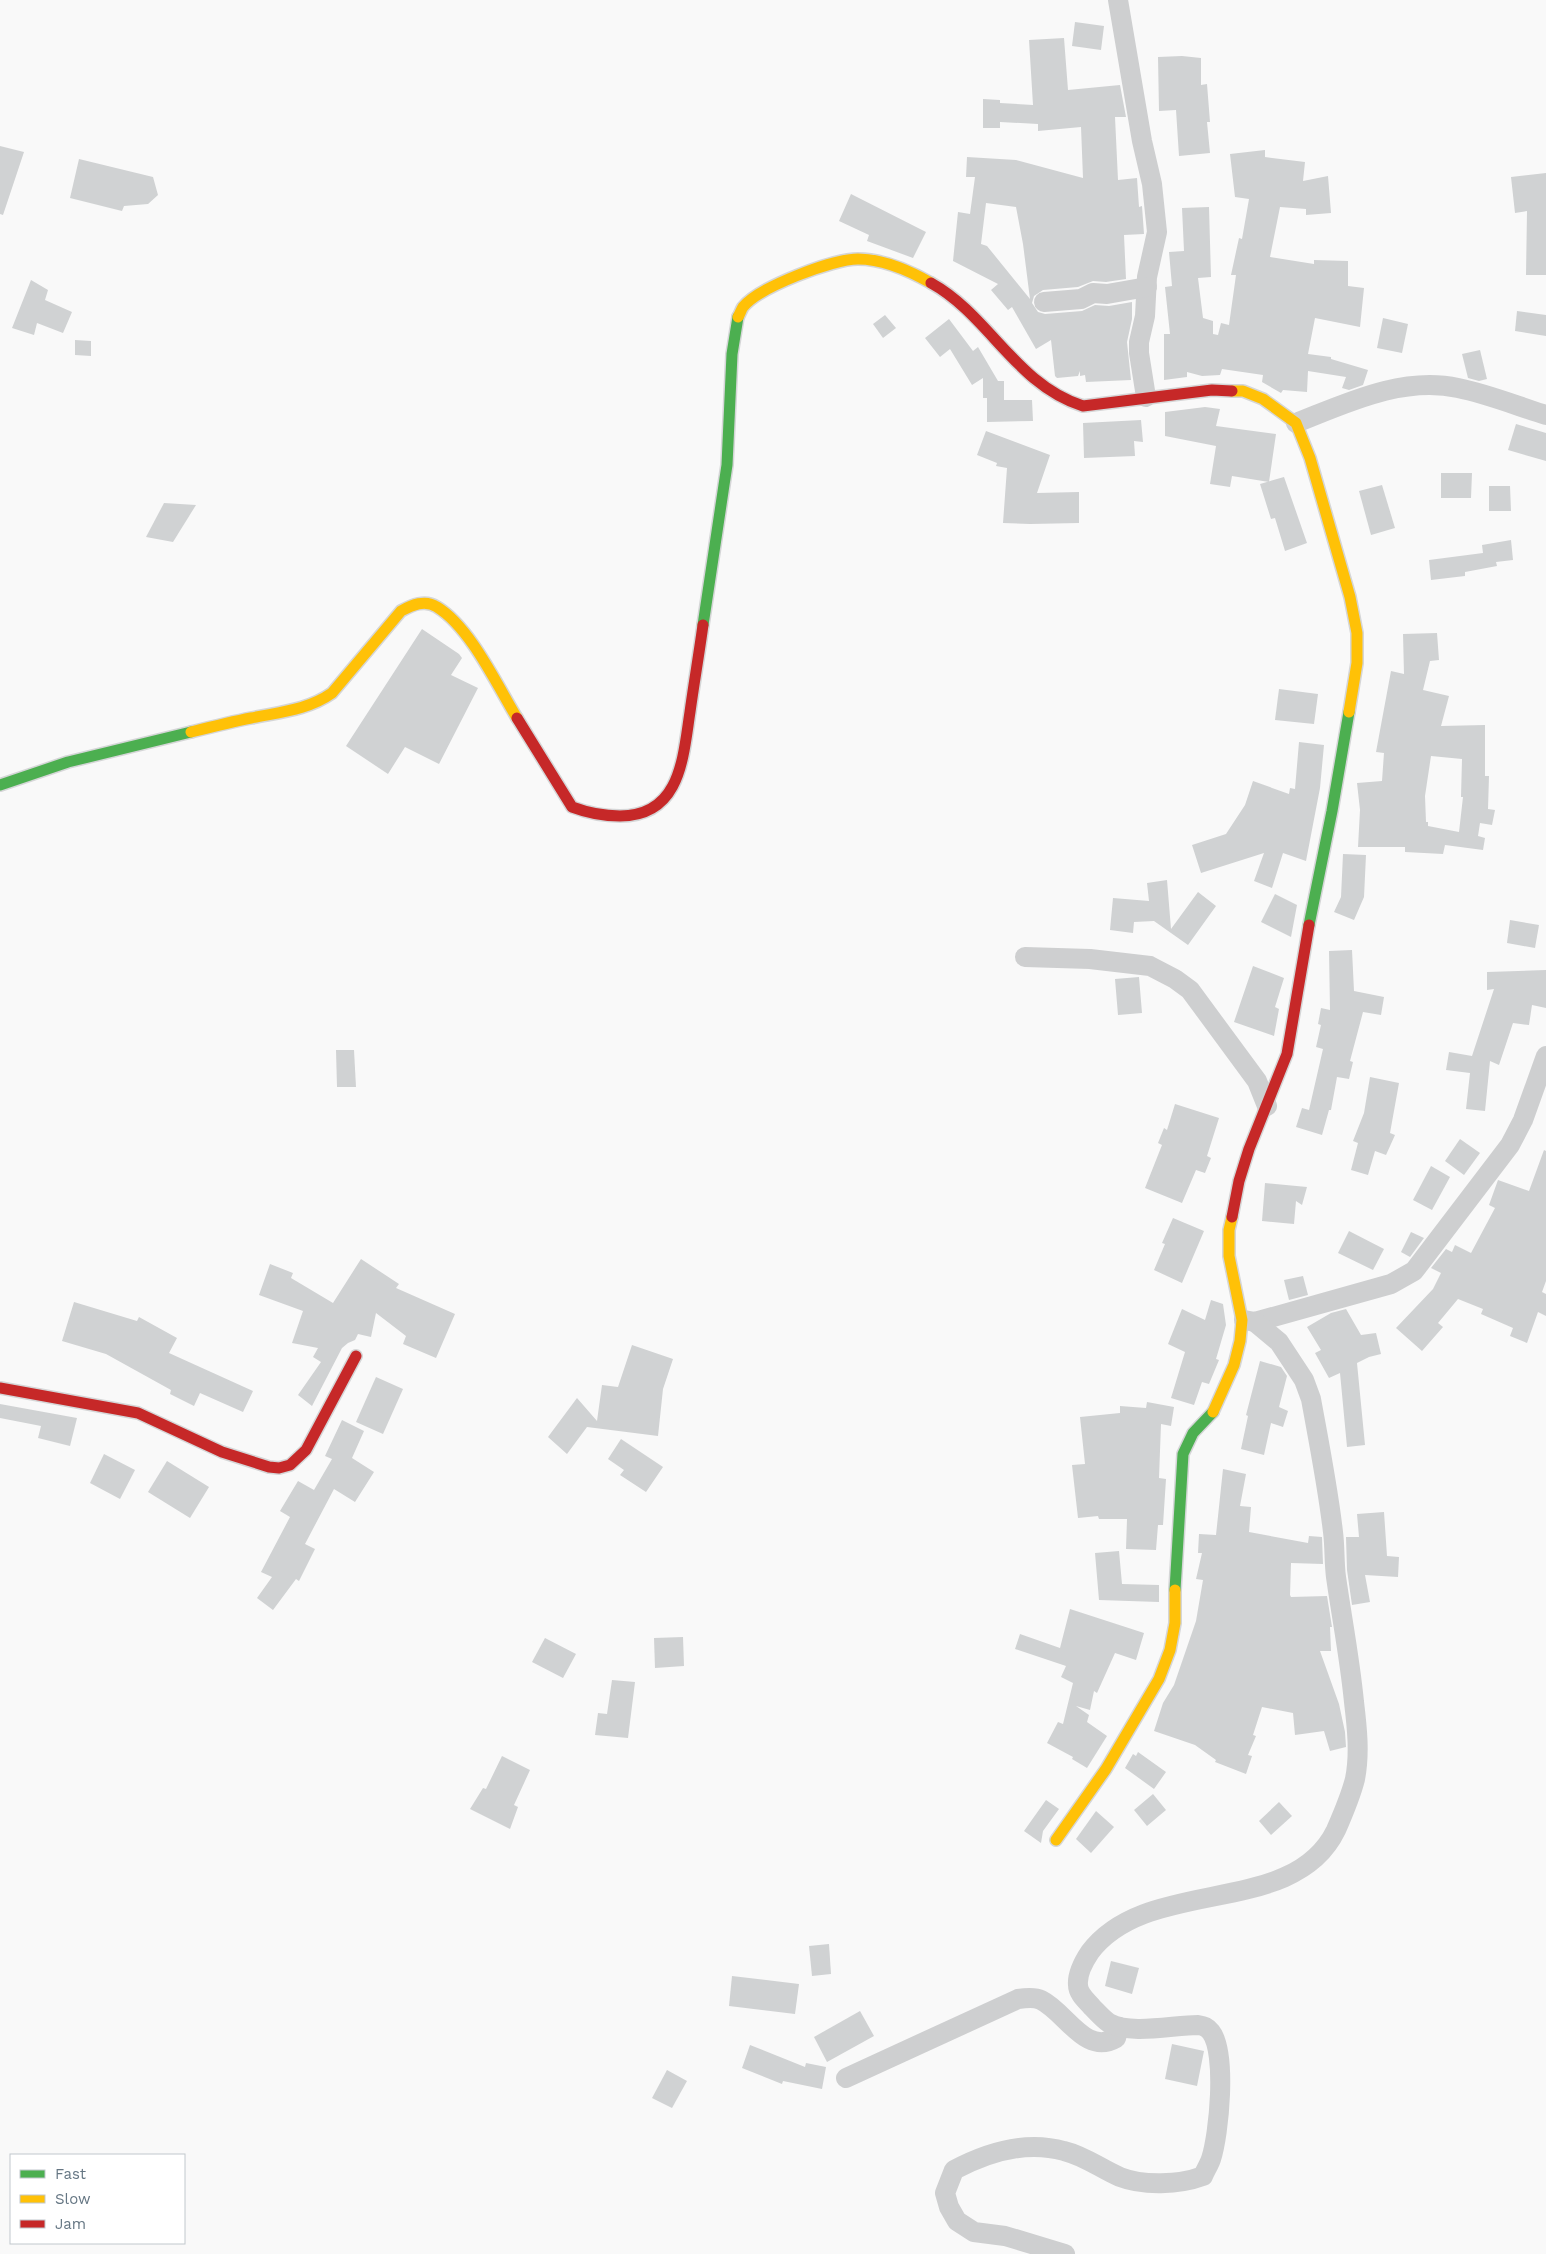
<svg xmlns="http://www.w3.org/2000/svg" width="1546" height="2254" viewBox="0 0 1546 2254" font-family="'Work Sans',sans-serif">
<rect width="100%" height="100%" fill="#f9f9f9"/>
<!-- building -->
<g fill="#d0d2d3" fill-rule="evenodd">
<path d="M 1075,22 L 1104,26 L 1101,50 L 1072,46 Z"/>
<path d="M 1064,38 L 1068,90 L 1120,85 L 1126,117 L 1115,117 L 1118,180 L 1137,178 L 1139,207 L 1142,206 L 1144,234 L 1124,235 L 1126,279 L 1106,282 L 1093,281 L 1078,287 L 1043,290 L 1034,296 L 1032,303 L 1038,312 L 1045,314 L 1082,311 L 1095,305 L 1109,306 L 1132,302 L 1132,319 L 1127,342 L 1131,380 L 1086,382 L 1085,375 L 1080,376 L 1080,371 L 1078,376 L 1057,378 L 1055,376 L 1051,340 L 1036,349 L 1012,307 L 1008,310 L 991,290 L 998,284 L 953,261 L 958,212 L 970,214 L 975,177 L 966,177 L 967,157 L 1016,160 L 1083,178 L 1081,127 L 1038,131 L 1038,124 L 1000,122 L 1000,128 L 983,128 L 983,99 L 1000,100 L 1000,103 L 1033,105 L 1029,40 ZM 986,203 L 1016,207 L 1023,244 L 1030,299 L 987,246 L 981,244 Z"/>
<path d="M 1182,56 L 1201,58 L 1201,85 L 1207,84 L 1210,122 L 1207,122 L 1210,153 L 1179,156 L 1176,110 L 1159,111 L 1158,57 Z"/>
<path d="M 0,146 L 24,152 L 3,215 L 0,214 Z"/>
<path d="M 1265,150 L 1265,157 L 1305,162 L 1303,181 L 1328,176 L 1331,213 L 1306,215 L 1306,209 L 1280,207 L 1270,257 L 1314,264 L 1314,260 L 1348,261 L 1348,286 L 1364,288 L 1360,327 L 1315,318 L 1308,354 L 1331,357 L 1331,359 L 1368,370 L 1363,385 L 1349,390 L 1342,388 L 1346,377 L 1308,371 L 1307,392 L 1283,390 L 1281,393 L 1262,382 L 1263,375 L 1222,369 L 1220,375 L 1202,376 L 1187,372 L 1187,377 L 1164,380 L 1164,334 L 1170,334 L 1165,287 L 1172,286 L 1169,252 L 1184,251 L 1182,208 L 1209,207 L 1211,277 L 1198,278 L 1203,318 L 1213,321 L 1213,334 L 1218,335 L 1221,323 L 1229,325 L 1236,275 L 1231,275 L 1239,238 L 1242,239 L 1249,199 L 1235,197 L 1230,154 Z"/>
<path d="M 79,159 L 153,177 L 158,195 L 148,204 L 124,206 L 122,211 L 70,198 Z"/>
<path d="M 1546,173 L 1546,275 L 1526,275 L 1527,211 L 1515,213 L 1511,177 Z"/>
<path d="M 851,194 L 926,232 L 913,258 L 867,241 L 869,235 L 839,221 Z"/>
<path d="M 31,280 L 48,290 L 45,300 L 72,312 L 63,333 L 37,323 L 34,335 L 12,328 Z"/>
<path d="M 1517,311 L 1546,315 L 1546,336 L 1515,331 Z"/>
<path d="M 885,315 L 896,328 L 883,338 L 873,324 Z"/>
<path d="M 1383,318 L 1408,324 L 1402,353 L 1377,348 Z"/>
<path d="M 949,319 L 973,351 L 978,347 L 998,381 L 1004,381 L 1004,400 L 1032,400 L 1033,421 L 987,422 L 987,398 L 983,398 L 983,378 L 972,385 L 950,349 L 940,357 L 925,338 Z"/>
<path d="M 75,340 L 91,341 L 91,356 L 75,355 Z"/>
<path d="M 1480,350 L 1487,379 L 1479,381 L 1468,378 L 1462,354 Z"/>
<path d="M 1205,407 L 1220,409 L 1216,426 L 1276,434 L 1269,482 L 1232,476 L 1230,487 L 1210,484 L 1216,446 L 1165,436 L 1165,412 Z"/>
<path d="M 1141,420 L 1143,442 L 1134,441 L 1135,456 L 1084,458 L 1083,423 Z"/>
<path d="M 1516,424 L 1546,433 L 1546,461 L 1508,450 Z"/>
<path d="M 986,431 L 1050,455 L 1037,493 L 1079,492 L 1079,523 L 1030,524 L 1003,523 L 1007,468 L 996,466 L 997,463 L 977,455 Z"/>
<path d="M 1441,473 L 1472,473 L 1471,498 L 1441,498 Z"/>
<path d="M 1284,477 L 1307,543 L 1285,551 L 1275,518 L 1271,519 L 1260,484 Z"/>
<path d="M 1382,485 L 1395,528 L 1371,535 L 1359,491 Z"/>
<path d="M 1489,486 L 1510,486 L 1511,511 L 1489,511 Z"/>
<path d="M 164,503 L 196,505 L 173,542 L 146,537 Z"/>
<path d="M 1511,540 L 1513,560 L 1496,562 L 1497,566 L 1465,572 L 1465,576 L 1431,580 L 1429,560 L 1483,553 L 1482,545 Z"/>
<path d="M 422,629 L 459,654 L 462,658 L 451,675 L 478,688 L 439,764 L 405,747 L 388,774 L 346,746 Z"/>
<path d="M 1437,633 L 1439,660 L 1430,661 L 1423,690 L 1449,696 L 1441,726 L 1485,725 L 1485,776 L 1489,776 L 1488,809 L 1495,810 L 1492,825 L 1480,823 L 1478,836 L 1485,838 L 1483,850 L 1445,845 L 1443,854 L 1405,852 L 1405,847 L 1358,847 L 1360,810 L 1357,783 L 1382,781 L 1384,753 L 1376,752 L 1391,671 L 1404,674 L 1403,634 ZM 1431,756 L 1462,759 L 1461,797 L 1463,797 L 1459,832 L 1428,826 L 1428,822 L 1426,822 L 1425,796 Z"/>
<path d="M 1279,689 L 1318,694 L 1314,724 L 1275,720 Z"/>
<path d="M 1299,742 L 1324,745 L 1320,788 L 1306,861 L 1283,853 L 1272,888 L 1254,881 L 1264,853 L 1201,873 L 1192,845 L 1226,834 L 1245,805 L 1253,781 L 1289,794 L 1290,788 L 1295,789 Z"/>
<path d="M 1343,854 L 1366,855 L 1364,897 L 1354,920 L 1334,912 L 1341,897 Z"/>
<path d="M 1167,880 L 1171,929 L 1198,892 L 1216,906 L 1188,945 L 1154,921 L 1134,922 L 1133,933 L 1110,930 L 1113,898 L 1149,901 L 1147,883 Z"/>
<path d="M 1275,894 L 1297,905 L 1291,937 L 1261,922 Z"/>
<path d="M 1510,920 L 1539,925 L 1535,948 L 1507,943 Z"/>
<path d="M 1352,950 L 1354,991 L 1384,997 L 1381,1015 L 1363,1012 L 1350,1061 L 1353,1062 L 1349,1079 L 1337,1077 L 1331,1110 L 1329,1110 L 1322,1135 L 1296,1127 L 1302,1108 L 1309,1110 L 1323,1049 L 1316,1047 L 1321,1025 L 1318,1024 L 1321,1008 L 1330,1010 L 1329,951 Z"/>
<path d="M 1253,966 L 1284,978 L 1275,1007 L 1279,1009 L 1274,1036 L 1234,1022 Z"/>
<path d="M 1546,970 L 1546,1008 L 1532,1005 L 1529,1025 L 1513,1023 L 1499,1065 L 1490,1061 L 1485,1111 L 1466,1109 L 1470,1073 L 1446,1070 L 1449,1052 L 1472,1056 L 1494,989 L 1487,990 L 1487,972 Z"/>
<path d="M 1139,977 L 1142,1013 L 1118,1015 L 1115,979 Z"/>
<path d="M 336,1050 L 354,1050 L 356,1087 L 337,1087 Z"/>
<path d="M 1370,1077 L 1399,1083 L 1390,1133 L 1395,1135 L 1386,1155 L 1375,1151 L 1368,1175 L 1351,1170 L 1358,1143 L 1353,1141 L 1364,1113 Z"/>
<path d="M 1175,1104 L 1219,1118 L 1207,1156 L 1211,1158 L 1205,1173 L 1196,1170 L 1182,1203 L 1145,1188 L 1162,1145 L 1158,1143 L 1164,1128 L 1167,1130 Z"/>
<path d="M 1460,1139 L 1480,1153 L 1464,1175 L 1445,1161 Z"/>
<path d="M 1544,1150 L 1546,1151 L 1546,1281 L 1542,1292 L 1546,1294 L 1546,1316 L 1538,1312 L 1527,1343 L 1510,1336 L 1513,1328 L 1481,1314 L 1483,1309 L 1458,1299 L 1438,1323 L 1443,1327 L 1422,1351 L 1396,1328 L 1433,1289 L 1441,1273 L 1431,1268 L 1446,1249 L 1452,1252 L 1455,1245 L 1471,1253 L 1495,1208 L 1489,1205 L 1498,1180 L 1529,1191 Z"/>
<path d="M 1431,1166 L 1450,1177 L 1432,1210 L 1413,1200 Z"/>
<path d="M 1265,1183 L 1307,1187 L 1302,1205 L 1296,1201 L 1294,1224 L 1262,1221 Z"/>
<path d="M 1173,1218 L 1204,1231 L 1182,1283 L 1154,1270 L 1165,1244 L 1162,1243 Z"/>
<path d="M 1349,1231 L 1384,1249 L 1373,1270 L 1338,1253 Z"/>
<path d="M 1411,1232 L 1424,1238 L 1410,1257 L 1401,1252 Z"/>
<path d="M 361,1259 L 399,1284 L 396,1288 L 455,1314 L 436,1358 L 403,1344 L 406,1336 L 376,1313 L 371,1337 L 358,1334 L 355,1340 L 348,1343 L 342,1348 L 312,1406 L 298,1395 L 321,1362 L 313,1357 L 318,1348 L 292,1343 L 303,1311 L 259,1295 L 270,1264 L 293,1273 L 291,1278 L 333,1303 Z"/>
<path d="M 1303,1276 L 1308,1295 L 1289,1300 L 1284,1280 Z"/>
<path d="M 1211,1300 L 1223,1304 L 1226,1325 L 1216,1359 L 1219,1360 L 1209,1384 L 1202,1382 L 1194,1405 L 1171,1398 L 1185,1352 L 1168,1344 L 1182,1309 L 1205,1320 Z"/>
<path d="M 74,1302 L 137,1321 L 139,1317 L 177,1338 L 169,1353 L 253,1391 L 243,1412 L 200,1393 L 194,1406 L 170,1394 L 171,1390 L 106,1354 L 62,1341 Z"/>
<path d="M 1346,1309 L 1361,1335 L 1376,1333 L 1381,1354 L 1369,1357 L 1357,1363 L 1365,1445 L 1347,1447 L 1340,1373 L 1329,1378 L 1315,1353 L 1321,1350 L 1307,1327 L 1331,1313 Z"/>
<path d="M 632,1345 L 673,1359 L 663,1389 L 658,1436 L 587,1427 L 567,1454 L 548,1437 L 577,1398 L 597,1421 L 602,1385 L 618,1387 Z"/>
<path d="M 1260,1361 L 1281,1367 L 1287,1376 L 1279,1407 L 1288,1411 L 1283,1427 L 1271,1423 L 1264,1455 L 1241,1449 L 1248,1416 L 1246,1415 Z"/>
<path d="M 376,1377 L 403,1389 L 383,1434 L 356,1422 Z"/>
<path d="M 1147,1402 L 1174,1407 L 1171,1426 L 1161,1424 L 1159,1478 L 1166,1479 L 1163,1525 L 1158,1525 L 1156,1550 L 1126,1549 L 1127,1519 L 1099,1519 L 1098,1516 L 1078,1518 L 1072,1465 L 1085,1464 L 1080,1417 L 1120,1413 L 1120,1406 L 1146,1408 Z"/>
<path d="M 0,1404 L 77,1418 L 70,1446 L 38,1438 L 41,1426 L 0,1418 Z"/>
<path d="M 342,1420 L 364,1431 L 352,1458 L 374,1472 L 355,1502 L 334,1489 L 305,1544 L 315,1549 L 299,1581 L 296,1579 L 273,1610 L 257,1598 L 272,1577 L 261,1572 L 290,1517 L 280,1511 L 298,1481 L 314,1490 L 332,1459 L 325,1456 Z"/>
<path d="M 621,1439 L 663,1467 L 646,1492 L 620,1475 L 624,1470 L 608,1459 Z"/>
<path d="M 104,1454 L 135,1470 L 120,1499 L 90,1483 Z"/>
<path d="M 167,1461 L 209,1487 L 190,1518 L 148,1492 Z"/>
<path d="M 1223,1469 L 1246,1474 L 1240,1506 L 1251,1507 L 1249,1532 L 1308,1543 L 1309,1536 L 1322,1537 L 1323,1564 L 1291,1563 L 1290,1595 L 1291,1597 L 1327,1596 L 1332,1627 L 1330,1627 L 1331,1651 L 1320,1651 L 1339,1704 L 1345,1732 L 1346,1747 L 1330,1751 L 1324,1731 L 1295,1735 L 1293,1713 L 1262,1707 L 1253,1735 L 1256,1736 L 1248,1755 L 1252,1756 L 1246,1774 L 1215,1762 L 1216,1760 L 1195,1745 L 1154,1731 L 1163,1703 L 1174,1685 L 1196,1621 L 1203,1580 L 1196,1579 L 1202,1553 L 1198,1553 L 1199,1534 L 1216,1535 Z"/>
<path d="M 1384,1512 L 1387,1556 L 1399,1557 L 1398,1577 L 1365,1575 L 1370,1602 L 1352,1605 L 1347,1570 L 1346,1537 L 1359,1537 L 1357,1514 Z"/>
<path d="M 1119,1551 L 1122,1584 L 1159,1585 L 1159,1602 L 1099,1600 L 1095,1553 Z"/>
<path d="M 1070,1609 L 1144,1633 L 1136,1660 L 1115,1653 L 1097,1693 L 1094,1691 L 1090,1710 L 1076,1706 L 1089,1715 L 1087,1722 L 1107,1736 L 1087,1768 L 1072,1759 L 1073,1757 L 1047,1743 L 1058,1722 L 1063,1724 L 1073,1683 L 1061,1677 L 1066,1666 L 1015,1649 L 1020,1634 L 1060,1648 Z"/>
<path d="M 683,1637 L 684,1666 L 655,1668 L 654,1638 Z"/>
<path d="M 545,1638 L 576,1654 L 563,1678 L 532,1662 Z"/>
<path d="M 612,1680 L 635,1682 L 628,1738 L 595,1735 L 598,1713 L 607,1714 Z"/>
<path d="M 1138,1752 L 1166,1772 L 1154,1789 L 1125,1768 L 1133,1754 L 1136,1756 Z"/>
<path d="M 502,1756 L 530,1770 L 514,1805 L 518,1807 L 510,1829 L 470,1809 L 483,1788 L 486,1789 Z"/>
<path d="M 1153,1794 L 1166,1810 L 1147,1826 L 1134,1810 Z"/>
<path d="M 1046,1800 L 1059,1809 L 1043,1831 L 1041,1843 L 1024,1831 Z"/>
<path d="M 1279,1802 L 1292,1816 L 1271,1835 L 1259,1821 Z"/>
<path d="M 1096,1811 L 1114,1827 L 1091,1853 L 1076,1839 Z"/>
<path d="M 829,1944 L 831,1974 L 812,1976 L 809,1946 Z"/>
<path d="M 1111,1961 L 1139,1968 L 1132,1994 L 1105,1986 Z"/>
<path d="M 732,1976 L 799,1984 L 795,2014 L 729,2006 Z"/>
<path d="M 860,2011 L 874,2036 L 827,2062 L 814,2037 Z"/>
<path d="M 1172,2044 L 1204,2051 L 1197,2086 L 1165,2079 Z"/>
<path d="M 750,2045 L 805,2067 L 806,2063 L 826,2067 L 822,2089 L 783,2081 L 782,2084 L 742,2068 Z"/>
<path d="M 667,2070 L 687,2081 L 672,2108 L 652,2098 Z"/>
</g>
<g fill="none" stroke-linecap="round" stroke-linejoin="round">
<defs>
<g id="fast">
<path d="M 703,625 L 727,465 L 732,354 L 738,317"/>
<path d="M 0,785 L 68,762 L 191,732"/>
<path d="M 1309,925 L 1332,811 L 1349,712"/>
<path d="M 1175,1590 L 1183,1454 L 1193,1433 L 1213,1412"/>
</g>
<g id="slow">
<path d="M 738,317 C 740,314 741,310 743,307 C 759,287 833,259 858,259 C 882,259 910,271 931,283"/>
<path d="M 1232,391 L 1243,391 L 1263,399 L 1296,423 L 1310,458 L 1350,597 L 1357,633 L 1357,663 L 1349,712"/>
<path d="M 191,732 C 211,727 231,722 251,718 C 280,712 308,710 332,693 L 401,611 C 412,605 425,599 437,607 C 470,627 497,685 517,718"/>
<path d="M 1213,1412 L 1234,1365 L 1240,1341 L 1242,1320 L 1229,1256 L 1229,1230 L 1232,1217"/>
<path d="M 1056,1840 L 1106,1769 L 1159,1679 L 1170,1650 L 1175,1623 L 1175,1590"/>
</g>
<g id="jam">
<path d="M 931,283 C 989,315 1016,385 1083,406 L 1212,390 L 1232,391"/>
<path d="M 517,718 L 572,807 C 588,813 604,816 620,816 C 681,816 683,757 690,712 C 694,683 699,654 703,625"/>
<path d="M 1232,1217 L 1239,1181 L 1249,1149 L 1287,1054 L 1309,925"/>
<path d="M 0,1388 L 138,1413 L 222,1452 L 269,1467 L 279,1468 L 290,1465 L 306,1450 L 356,1356"/>
</g>
</defs>
<!-- fast casing -->
<use href="#fast" stroke="#d5d6d7" stroke-width="14"/>
<!-- slow casing -->
<use href="#slow" stroke="#d5d6d7" stroke-width="14"/>
<!-- jam casing -->
<use href="#jam" stroke="#d5d6d7" stroke-width="14"/>
<!-- street -->
<g stroke="#cecfd0" stroke-width="20">
<path d="M 1118,0 L 1142,141 L 1152,184 L 1157,232 L 1147,277 L 1145,316 L 1139,342 L 1139,353 L 1146,397"/>
<path d="M 1044,302 L 1081,299 L 1093,293 L 1107,294 L 1147,287"/>
<path d="M 1296,423 C 1347,403 1402,376 1458,388 C 1488,394 1517,406 1546,415"/>
<path d="M 1025,957 L 1090,959 L 1150,966 L 1175,979 L 1190,990 L 1257,1081 L 1267,1106"/>
<path d="M 1244,1320 L 1255,1322 L 1391,1284 L 1414,1271 L 1510,1145 L 1523,1120 L 1546,1056"/>
<path d="M 846,2078 L 1018,1999 C 1025,1998 1035,1997 1041,2000 C 1066,2012 1085,2056 1116,2038 L 1119,2027"/>
<path d="M 1065,2254 L 1005,2236 L 974,2232 L 957,2221 L 949,2207 L 945,2193 L 954,2170 C 988,2152 1026,2140 1064,2151 C 1085,2156 1101,2169 1120,2177 C 1143,2186 1179,2185 1203,2176 C 1205,2171 1209,2165 1211,2159 C 1219,2135 1227,2053 1211,2032 C 1207,2027 1204,2026 1198,2025 C 1173,2025 1131,2035 1109,2023 C 1103,2019 1097,2012 1092,2007 C 1087,2001 1078,1994 1078,1985 C 1077,1974 1084,1961 1090,1952 C 1148,1875 1293,1919 1336,1830 C 1343,1814 1351,1795 1355,1779 C 1360,1754 1357,1727 1354,1702 C 1350,1660 1342,1619 1336,1577 C 1334,1562 1335,1547 1333,1532 C 1328,1488 1319,1443 1311,1399 L 1304,1380 L 1279,1342 L 1255,1322"/>
</g>
<!-- fast -->
<use href="#fast" stroke="#4caf50" stroke-width="11"/>
<!-- slow -->
<use href="#slow" stroke="#ffc107" stroke-width="11"/>
<!-- jam -->
<use href="#jam" stroke="#c62828" stroke-width="11"/>
</g>
<!-- legend -->
<rect x="10" y="2154" width="175" height="90" fill="#ffffff" stroke="#c1c8cd"/>
<rect x="20" y="2170" width="25" height="8" fill="#4caf50" stroke="#c1c8cd"/>
<text x="55" y="2179" font-size="15" fill="#657683">Fast</text>
<rect x="20" y="2195" width="25" height="8" fill="#ffc107" stroke="#c1c8cd"/>
<text x="55" y="2204" font-size="15" fill="#657683">Slow</text>
<rect x="20" y="2220" width="25" height="8" fill="#c62828" stroke="#c1c8cd"/>
<text x="55" y="2229" font-size="15" fill="#657683">Jam</text>
</svg>
